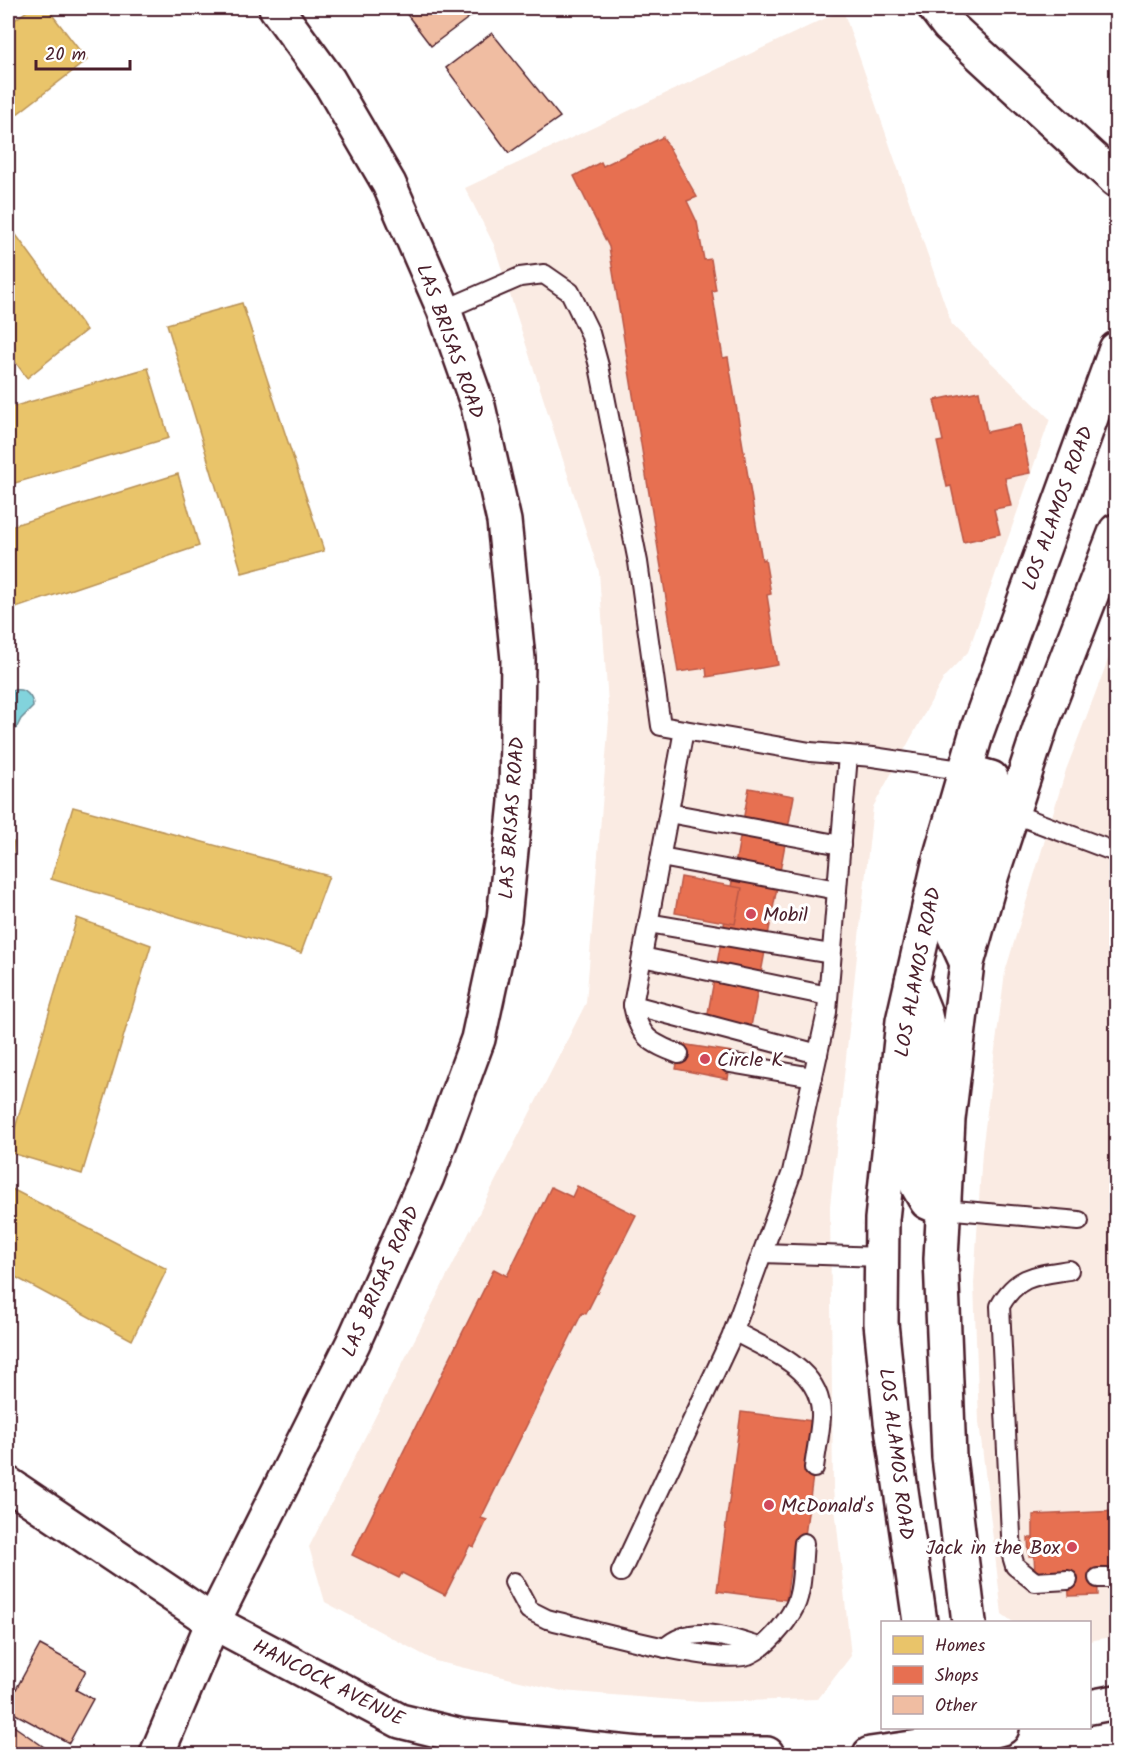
<svg xmlns="http://www.w3.org/2000/svg" width="1124" height="1762" viewBox="0 0 1124 1762" font-family="Kalam,sans-serif">
<rect width="100%" height="100%" fill="#fff"/>
<filter id="ink" filterUnits="userSpaceOnUse"><feTurbulence type="fractalNoise" baseFrequency=".0167" numOctaves="2"/><feDisplacementMap in="SourceGraphic" scale="12" xChannelSelector="R" yChannelSelector="G"/><feConvolveMatrix kernelMatrix="1 2 1 2 8 2 1 2 1" color-interpolation-filters="sRGB"/></filter>
<g filter="url(#ink)">
<!-- built -->
<g fill="#faebe3">
<path d="M 843,10 L 952,325 L 1050,419 L 968,652 L 945,676 L 873,807 L 830,1206 L 833,1489 L 851,1656 L 818,1699 L 700,1702 L 562,1691 L 435,1661 L 325,1602 L 309,1547 L 586,1003 L 609,719 L 599,572 L 494,245 L 465,188 Z"/>
<path d="M 1116,639 L 1116,1636 L 1090,1641 L 1090,1622 L 1013,1622 L 1002,1614 L 979,1422 L 974,1284 L 982,1151 L 1005,972 L 1066,770 Z"/>
</g>
<!-- water -->
<path fill="#82d3dc" stroke="#6c8b95" stroke-width="1.5" d="M 14,690 C 25,688 33,696 33,707 L 21,719 L 16,729 L 8,732 L 8,694 Z"/>
<!-- homes -->
<g fill="#e9c46a" stroke="#b99257" stroke-width="1.5">
<path d="M 31,8 L 47,8 L 87,60 L 8,121 L 8,25 Z"/>
<path d="M 8,224 L 86,330 L 27,378 L 8,352 Z"/>
<path d="M 242,303 L 324,551 L 242,573 L 167,324 Z"/>
<path d="M 148,368 L 169,438 L 8,485 L 8,408 Z"/>
<path d="M 178,474 L 199,546 L 10,610 L 8,527 Z"/>
<path d="M 73,807 L 329,876 L 301,953 L 51,879 Z"/>
<path d="M 8,841 L 14,842 L 8,900 Z"/>
<path d="M 77,918 L 151,945 L 82,1174 L 8,1152 Z"/>
<path d="M 8,1187 L 167,1269 L 132,1340 L 8,1273 Z"/>
</g>
<!-- shops -->
<g fill="#e76f51" stroke="#b85746" stroke-width="1.5">
<path d="M 663,137 L 697,197 L 687,201 L 697,222 L 704,260 L 711,259 L 716,290 L 712,291 L 723,358 L 728,357 L 762,560 L 765,559 L 771,594 L 767,595 L 778,665 L 707,677 L 706,668 L 678,672 L 609,247 L 574,176 L 601,162 L 603,166 Z"/>
<path d="M 979,391 L 987,432 L 1020,425 L 1030,473 L 1005,478 L 1011,506 L 994,509 L 1000,534 L 963,542 L 951,486 L 947,487 L 937,442 L 943,441 L 934,400 Z"/>
<path d="M 749,788 L 794,796 L 750,1032 L 706,1024 Z"/>
<path d="M 681,877 L 742,888 L 735,924 L 675,913 Z"/>
<path d="M 681,1044 L 732,1052 L 728,1079 L 676,1069 Z"/>
<path d="M 577,1186 L 636,1215 L 586,1314 L 582,1313 L 481,1518 L 487,1520 L 474,1547 L 470,1545 L 445,1595 L 402,1573 L 399,1578 L 352,1555 L 494,1269 L 507,1276 L 551,1187 L 572,1197 Z"/>
<path d="M 741,1412 L 812,1421 L 805,1467 L 814,1468 L 804,1543 L 794,1541 L 786,1600 L 717,1591 Z"/>
<path d="M 1116,1511 L 1116,1569 L 1097,1569 L 1098,1595 L 1069,1596 L 1068,1571 L 1035,1572 L 1034,1556 L 1029,1556 L 1028,1538 L 1033,1538 L 1033,1515 Z"/>
</g>
<!-- building -->
<g fill="#f0bda2" stroke="#4a1f2b" stroke-width="1.5">
<path d="M 402,8 L 477,8 L 479,10 L 431,46 Z"/>
<path d="M 492,33 L 560,117 L 509,153 L 446,68 Z"/>
<path d="M 40,1645 L 86,1670 L 76,1690 L 93,1699 L 69,1743 L 8,1710 L 8,1704 Z"/>
<path d="M 8,1722 L 54,1754 L 8,1754 Z"/>
</g>
<g fill="none" stroke-linecap="round" stroke-linejoin="round">
<defs>
<g id="service">
<path d="M 444,310 L 520,277 L 544,274 L 570,292 L 590,333 L 599,366 L 638,562 L 661,726 L 810,752 L 873,757 L 967,771"/>
<path d="M 684,730 L 633,1005 L 818,1054"/>
<path d="M 669,813 L 841,845"/>
<path d="M 1012,813 L 1110,850"/>
<path d="M 661,857 L 837,890"/>
<path d="M 648,923 L 831,954"/>
<path d="M 642,957 L 828,996"/>
<path d="M 633,1005 C 639,1037 650,1043 679,1054"/>
<path d="M 730,1063 L 813,1077"/>
<path d="M 943,1209 L 1079,1221"/>
<path d="M 762,1253 L 882,1257"/>
<path d="M 734,1331 C 770,1352 823,1368 821,1417 C 820,1434 816,1451 814,1468"/>
<path d="M 621,1572 L 731,1338 L 792,1172 L 827,1012 L 848,755"/>
<path d="M 1098,1578 L 1116,1578"/>
<path d="M 1068,1580 L 1035,1582 L 1015,1566 L 1012,1556 L 1000,1306 C 1017,1275 1037,1275 1069,1270"/>
<path d="M 514,1582 L 529,1610 L 547,1619 C 584,1628 717,1666 748,1655 C 767,1647 786,1624 795,1606 C 803,1589 802,1562 804,1543"/>
<path d="M 665,1648 C 691,1623 728,1637 759,1647"/>
</g>
<path id="minor" d="M 157,1754 L 213,1622"/>
<path id="tertiary" d="M 213,1622 L 353,1343 L 427,1177 L 478,1039 L 504,919 L 516,802 L 518,659 L 504,521 L 478,406 L 444,310 L 389,184 L 329,81 L 276,8"/>
<g id="secondary">
<path d="M 965,959 L 954,935 L 957,910 L 991,778 L 967,771"/>
<path d="M 912,981 L 924,1011 L 930,1037 L 917,1185 L 927,1202 L 943,1209"/>
<path d="M 8,1484 L 213,1622 L 400,1721 L 462,1736 L 639,1754 L 767,1754"/>
<path d="M 920,1622 L 891,1421 L 881,1323 L 882,1219 L 903,1021 L 941,855 L 977,731 L 1116,349"/>
<path d="M 969,1622 L 949,1457 L 941,1259 L 948,1119 L 967,963 L 992,874 L 1041,725 L 1116,531"/>
<path d="M 1090,1707 L 1116,1702"/>
<path d="M 870,1754 L 954,1742 L 1002,1728"/>
</g>
<path id="motorway" d="M 935,8 L 948,25 L 1116,180"/>
</defs>
<!-- service casing -->
<use href="#service" stroke="#4a1f2b" stroke-width="22"/>
<!-- minor casing -->
<use href="#minor" stroke="#4a1f2b" stroke-width="38"/>
<!-- tertiary casing -->
<use href="#tertiary" stroke="#4a1f2b" stroke-width="38"/>
<!-- secondary casing -->
<use href="#secondary" stroke="#4a1f2b" stroke-width="38"/>
<!-- motorway casing -->
<use href="#motorway" stroke="#4a1f2b" stroke-width="38"/>
<!-- service -->
<use href="#service" stroke="#fff" stroke-width="18"/>
<!-- minor -->
<use href="#minor" stroke="#fff" stroke-width="33"/>
<!-- tertiary -->
<use href="#tertiary" stroke="#fff" stroke-width="33"/>
<!-- secondary -->
<use href="#secondary" stroke="#fff" stroke-width="33"/>
<!-- motorway -->
<use href="#motorway" stroke="#fff" stroke-width="33"/>
</g>
</g>
<!-- markers -->
<g fill="#d1495b" stroke="#fff" stroke-width="2">
<circle cx="751" cy="914" r="6"/>
<circle cx="705" cy="1059" r="6"/>
<circle cx="769" cy="1505" r="6"/>
<circle cx="1072" cy="1547" r="6"/>
</g>
<g text-anchor="middle" stroke-width="6" stroke-linejoin="round" paint-order="stroke">
<!-- street labels -->
<g font-size="20" fill="#4a1f2b" stroke="#fff">
<text transform="translate(451 341) rotate(70)" y="7">LAS BRISAS ROAD</text>
<text transform="translate(1057 508) rotate(-70)" y="7">LOS ALAMOS ROAD</text>
<text transform="translate(511 818) rotate(-86)" y="7">LAS BRISAS ROAD</text>
<text transform="translate(917 972) rotate(-79)" y="7">LOS ALAMOS ROAD</text>
<text transform="translate(380 1281) rotate(-66)" y="7">LAS BRISAS ROAD</text>
<text transform="translate(897 1454) rotate(83)" y="7">LOS ALAMOS ROAD</text>
<text transform="translate(329 1682) rotate(27)" y="7">HANCOCK AVENUE</text>
</g>
<!-- poi labels -->
<g font-size="20" fill="#4a1f2b" stroke="#fff" text-anchor="start">
<text x="763" y="921">Mobil</text>
<text x="717" y="1066">Circle K</text>
<text x="781" y="1512">McDonald's</text>
<text x="1060" y="1554" text-anchor="end">Jack in the Box</text>
</g>
</g>
<!-- margin -->
<rect width="1124" height="1762" fill="none" stroke="#fff" stroke-width="30"/>
<rect x="15" y="15" width="1094" height="1732" fill="none" stroke="#4a1f2b" stroke-width="2" filter="url(#ink)"/>
<!-- legend -->
<rect x="881" y="1621" width="210" height="108" fill="#ffffff" stroke="#b7a5aa" stroke-width="1.5"/>
<rect x="893" y="1636" width="30" height="18" fill="#e9c46a" stroke="#b7a5aa" stroke-width="1.5"/>
<text x="935" y="1651" font-size="18" fill="#4a1f2b">Homes</text>
<rect x="893" y="1666" width="30" height="18" fill="#e76f51" stroke="#b7a5aa" stroke-width="1.5"/>
<text x="935" y="1681" font-size="18" fill="#4a1f2b">Shops</text>
<rect x="893" y="1696" width="30" height="18" fill="#f0bda2" stroke="#b7a5aa" stroke-width="1.5"/>
<text x="935" y="1711" font-size="18" fill="#4a1f2b">Other</text>
<!-- scale -->
<path d="M36 60v9h94v-9" fill="none" stroke="#4a1f2b" stroke-width="3"/>
<text x="45" y="60" font-size="18" fill="#4a1f2b" stroke="#ffffff" stroke-width="4.5" paint-order="stroke">20 m</text>
</svg>
